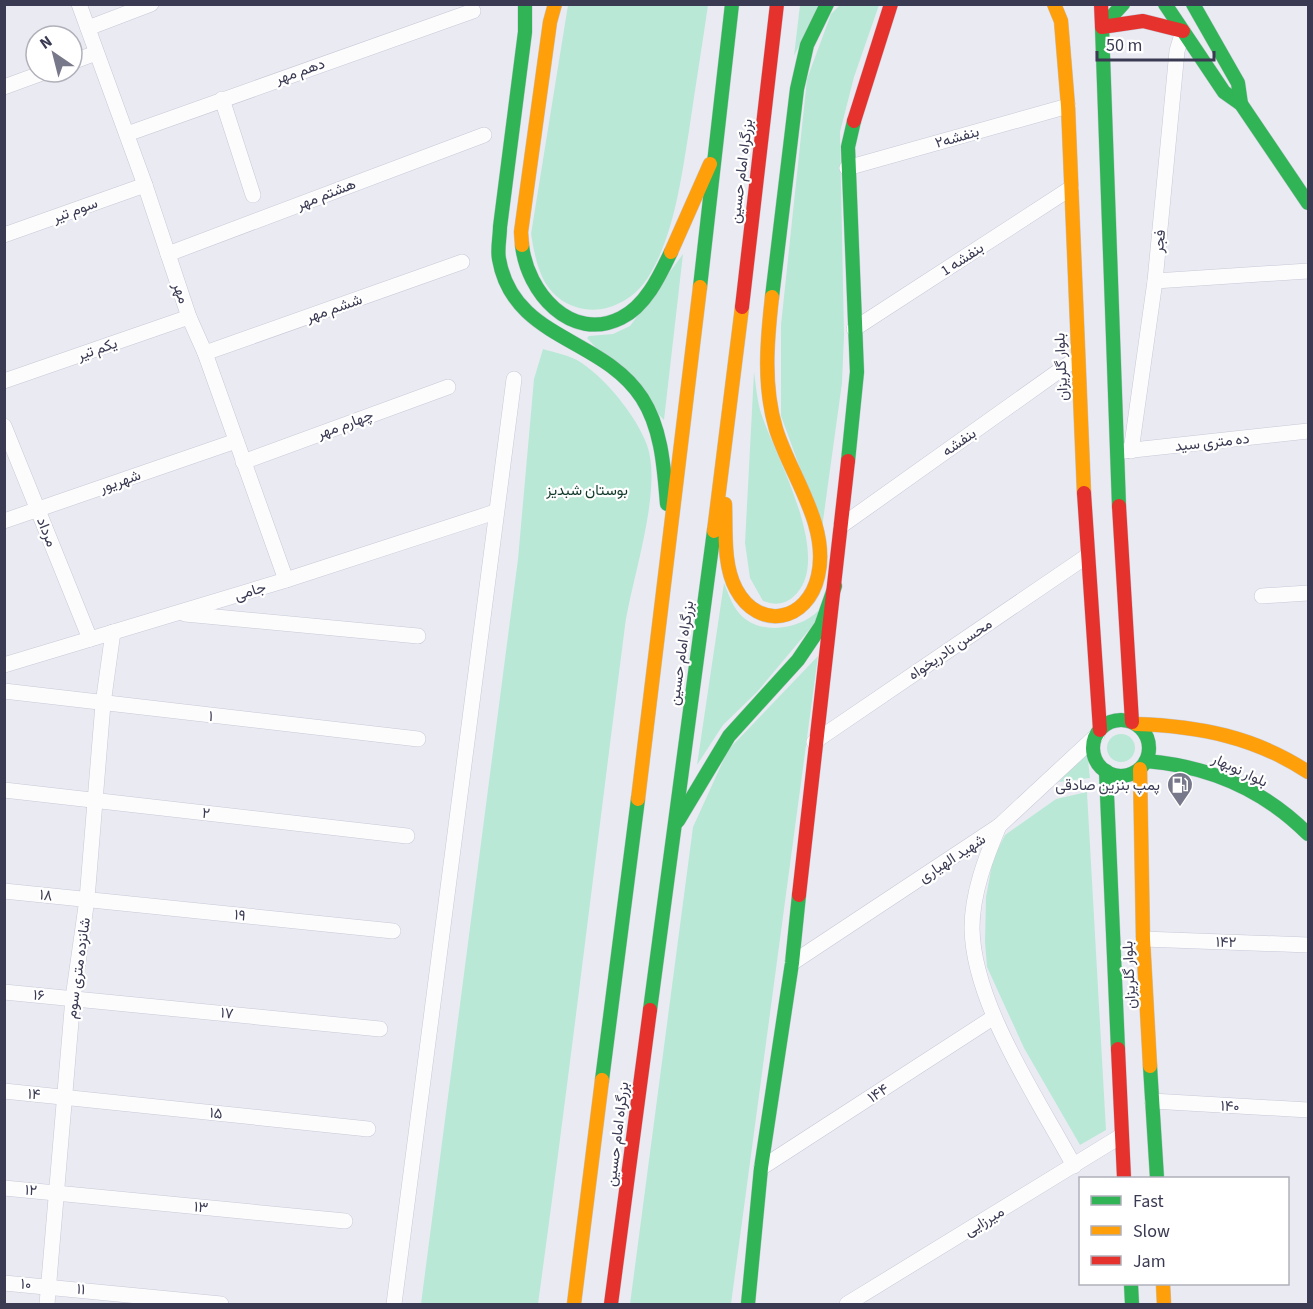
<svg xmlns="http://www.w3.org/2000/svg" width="1313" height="1309" viewBox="0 0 1313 1309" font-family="'Source Sans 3',Vazirmatn,sans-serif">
<rect width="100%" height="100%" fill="#eaebf2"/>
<!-- green -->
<g fill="#bae8d6">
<path d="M 568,5 L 708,5 C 702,47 695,89 689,131 C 681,180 674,237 647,279 C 632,302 602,316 576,307 C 542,296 536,264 531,234 Z"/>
<path d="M 800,5 L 819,5 L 794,56 Z"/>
<path d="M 840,5 L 879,5 L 854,77 L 840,132 L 844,335 L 842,383 L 822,528 L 781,416 L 781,325 L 807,79 L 831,14 Z"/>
<path d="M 683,254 L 664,420 L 587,338 L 589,336 L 613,334 L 630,326 Z"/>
<path d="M 543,349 C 553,352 567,355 577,360 C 604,376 636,415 647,445 C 663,489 632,578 625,626 C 596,852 569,1079 538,1304 L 421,1304 L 518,559 L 534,379 Z"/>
<path d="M 754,372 C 756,385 757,400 761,413 C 775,456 836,561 793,597 C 784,605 774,605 763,601 L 750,578 L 745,543 Z"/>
<path d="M 724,583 C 728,593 732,605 739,613 C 758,636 799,630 818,611 L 819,618 L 757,692 L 723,725 L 697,765 Z"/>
<path d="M 818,656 L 731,1304 L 630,1304 L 693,827 L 728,750 Z"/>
<circle cx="1121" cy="748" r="14"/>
<path d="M 1087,751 L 1090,778 L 1059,782 Z"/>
<path d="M 1087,792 L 1106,1130 L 1080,1145 L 1024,1048 L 987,967 L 985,942 L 986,897 L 993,859 L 1005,835 L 1056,799 Z"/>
</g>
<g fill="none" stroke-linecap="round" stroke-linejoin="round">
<defs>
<g id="street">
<path d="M 79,4 L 145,185 L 189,317 L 205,353 L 286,580"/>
<path d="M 88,28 L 151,4"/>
<path d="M 72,62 L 96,53"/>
<path d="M 4,87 L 45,72"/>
<path d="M 222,99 L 253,195"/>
<path d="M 127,134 L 473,11"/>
<path d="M 847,168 L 1068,106"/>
<path d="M 4,235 L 145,185"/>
<path d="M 168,254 L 484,135"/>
<path d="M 1155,281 L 1308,271"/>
<path d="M 854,329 L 1071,188"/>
<path d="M 205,353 L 462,262"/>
<path d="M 4,381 L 189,317"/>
<path d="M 4,426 L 90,639"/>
<path d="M 1124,451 L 1308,431"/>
<path d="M 1131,451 L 1155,281 L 1177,51 L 1183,31"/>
<path d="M 243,462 L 448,387"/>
<path d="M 4,521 L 236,441"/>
<path d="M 841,526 L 1077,358"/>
<path d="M 1262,596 L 1308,593"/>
<path d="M 185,614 L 418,636"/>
<path d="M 4,665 L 286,580 L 495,512"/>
<path d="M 4,691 L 418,739"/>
<path d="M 814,742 L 1087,556"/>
<path d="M 4,790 L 407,836"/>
<path d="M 999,826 C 986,857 972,893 972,928 C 973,1004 1038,1099 1074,1166"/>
<path d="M 4,891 L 393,931"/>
<path d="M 1143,939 L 1308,945"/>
<path d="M 792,963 L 999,826 L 1097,735"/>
<path d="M 4,992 L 380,1029"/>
<path d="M 4,1091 L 368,1129"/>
<path d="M 1152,1101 L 1308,1110"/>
<path d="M 761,1168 L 994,1017"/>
<path d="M 4,1188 L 345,1221"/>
<path d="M 4,1283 L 221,1304"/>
<path d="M 47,1304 L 73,998 L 87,899 L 103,704 L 113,632"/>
<path d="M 394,1304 L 514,379"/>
<path d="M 847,1304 L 1121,1136"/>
</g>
<g id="fast">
<path d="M 525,4 L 525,32 L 500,227 C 500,237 497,249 499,259 C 513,340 603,337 642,398 C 662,429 664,469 667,504"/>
<path d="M 1165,4 L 1224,92 L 1241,104 L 1308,203"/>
<path d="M 1193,4 L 1238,83 L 1241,104"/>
<path d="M 522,245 C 527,292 571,343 621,318 C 646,306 660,275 671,252"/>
<path d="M 700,287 L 732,4"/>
<path d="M 772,297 L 797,89 L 807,45 L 827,4"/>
<path d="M 848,461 L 857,372 L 848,147 L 854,121"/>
<path d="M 1119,506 L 1102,27 L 1123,4"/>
<circle cx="1121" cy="748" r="28"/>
<path d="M 1146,761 C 1209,766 1263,789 1308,834"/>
<path d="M 1106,771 L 1118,1049"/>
<path d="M 678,821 L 729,736 L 798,660 L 821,626 L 835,586"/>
<path d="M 650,1010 L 714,531"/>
<path d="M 1150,1066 L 1157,1178"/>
<path d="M 602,1080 L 638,799"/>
<path d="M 1131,1284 L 1132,1304"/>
<path d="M 748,1304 L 761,1168 L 792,963 L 799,895"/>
</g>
<g id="slow">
<path d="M 1054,4 L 1061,21 L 1068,106 L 1084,493"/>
<path d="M 522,245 L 521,232 L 550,22 L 555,4"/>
<path d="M 671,252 L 710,164"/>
<path d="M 725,504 C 726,531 723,565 736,589 C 759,632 808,621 818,576 C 830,525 790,475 776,429 C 763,386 767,341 772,297"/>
<path d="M 714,531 L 742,307"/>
<path d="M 1136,724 C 1199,726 1255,737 1308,772"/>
<path d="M 1140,769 L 1143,939 L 1150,1066"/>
<path d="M 638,799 L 700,287"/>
<path d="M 1163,1284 L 1164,1304"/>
<path d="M 574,1304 L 602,1080"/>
</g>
<g id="jam">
<path d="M 1101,4 L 1102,27 L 1143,21 L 1183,31"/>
<path d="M 854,121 L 891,4"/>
<path d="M 742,307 L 777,4"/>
<path d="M 1084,493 L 1100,730"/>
<path d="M 1119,506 L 1132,722"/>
<path d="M 799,895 L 848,461"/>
<path d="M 1118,1049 L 1124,1178"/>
<path d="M 611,1304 L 650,1010"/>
</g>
</defs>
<!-- street casing -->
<use href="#street" stroke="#c7c8d7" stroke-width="16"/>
<!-- fast casing -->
<use href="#fast" stroke="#c7c8d7" stroke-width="15"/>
<!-- slow casing -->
<use href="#slow" stroke="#c7c8d7" stroke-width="15"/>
<!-- jam casing -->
<use href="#jam" stroke="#c7c8d7" stroke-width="15"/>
<!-- street -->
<use href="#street" stroke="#fcfcfd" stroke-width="15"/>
<!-- fast -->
<use href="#fast" stroke="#30b455" stroke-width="14"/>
<!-- slow -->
<use href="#slow" stroke="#ff9f0a" stroke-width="14"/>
<!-- jam -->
<use href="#jam" stroke="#e5322d" stroke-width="14"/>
</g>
<!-- icons -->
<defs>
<symbol id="fuel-pin" viewBox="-11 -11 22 30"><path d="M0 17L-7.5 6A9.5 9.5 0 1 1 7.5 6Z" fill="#78788b" stroke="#fff"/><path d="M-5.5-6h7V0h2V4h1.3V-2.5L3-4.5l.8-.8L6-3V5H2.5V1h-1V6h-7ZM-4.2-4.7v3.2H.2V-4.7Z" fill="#fff"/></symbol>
</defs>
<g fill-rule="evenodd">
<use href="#fuel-pin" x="1165" y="770" width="30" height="40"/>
</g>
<g text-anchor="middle" stroke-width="4.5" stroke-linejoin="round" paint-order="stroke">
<!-- street labels -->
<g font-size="15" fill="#3a3a53" stroke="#fff">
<text transform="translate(300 71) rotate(-19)" y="5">دهم مهر</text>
<text transform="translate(957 137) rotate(-16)" y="5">بنفشه۲</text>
<text transform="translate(741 171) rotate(-83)" y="5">بزرگراه امام حسین</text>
<text transform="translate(326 194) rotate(-21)" y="5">هشتم مهر</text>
<text transform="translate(75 210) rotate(-20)" y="5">سوم تیر</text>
<text transform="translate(1159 241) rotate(-84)" y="5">فجر</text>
<text transform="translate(962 259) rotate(-33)" y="5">بنفشه 1</text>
<text transform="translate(181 293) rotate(71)" y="5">مهر</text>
<text transform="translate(334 308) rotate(-19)" y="5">ششم مهر</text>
<text transform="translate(97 349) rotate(-19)" y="5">یکم تیر</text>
<text transform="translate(1061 367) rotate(-93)" y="5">بلوار گلریزان</text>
<text transform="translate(345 424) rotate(-20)" y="5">چهارم مهر</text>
<text transform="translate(959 442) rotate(-35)" y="5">بنفشه</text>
<text transform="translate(1212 442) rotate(-6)" y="5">ده متری سید</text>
<text transform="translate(120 481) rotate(-19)" y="5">شهریور</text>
<text transform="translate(47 532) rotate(68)" y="5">مرداد</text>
<text transform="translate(250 591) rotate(-17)" y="5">جامی</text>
<text transform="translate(950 649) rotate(-34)" y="5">محسن نادریخواه</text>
<text transform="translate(681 653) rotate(-82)" y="5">بزرگراه امام حسین</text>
<text transform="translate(211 716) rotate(6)" y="5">۱</text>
<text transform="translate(1240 770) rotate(25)" y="5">بلوار نوبهار</text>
<text transform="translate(206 813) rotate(7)" y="5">۲</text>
<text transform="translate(952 858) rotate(-33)" y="5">شهید الهیاری</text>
<text transform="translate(46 895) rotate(6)" y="5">۱۸</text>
<text transform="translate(240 915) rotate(6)" y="5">۱۹</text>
<text transform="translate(1226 942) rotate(2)" y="5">۱۴۲</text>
<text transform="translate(78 968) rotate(-82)" y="5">شانزده متری سوم</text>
<text transform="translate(1129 975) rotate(-93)" y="5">بلوار گلریزان</text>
<text transform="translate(39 995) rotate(5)" y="5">۱۶</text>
<text transform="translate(227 1013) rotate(6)" y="5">۱۷</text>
<text transform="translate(878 1093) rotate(-33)" y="5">۱۴۴</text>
<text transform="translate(34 1094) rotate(5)" y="5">۱۴</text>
<text transform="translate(1230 1106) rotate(3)" y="5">۱۴۰</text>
<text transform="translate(216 1113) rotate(6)" y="5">۱۵</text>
<text transform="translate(617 1134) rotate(-83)" y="5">بزرگراه امام حسین</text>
<text transform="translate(31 1190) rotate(5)" y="5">۱۲</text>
<text transform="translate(201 1207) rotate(6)" y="5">۱۳</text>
<text transform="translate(984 1221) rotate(-31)" y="5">میرزایی</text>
<text transform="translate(26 1284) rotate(4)" y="5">۱۰</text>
<text transform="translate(81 1289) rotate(6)" y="5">۱۱</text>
</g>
<!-- park labels -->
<g font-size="15" fill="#113a2a" stroke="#fff">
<text x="587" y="495">بوستان شبدیز</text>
</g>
<!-- poi labels -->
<g font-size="15" fill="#3a3a53" stroke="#fff" text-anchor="end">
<text x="1160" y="790">پمپ بنزین صادقی</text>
</g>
</g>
<!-- border -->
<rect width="1313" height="1309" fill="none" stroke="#3a3a53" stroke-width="12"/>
<!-- legend -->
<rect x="1079" y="1177" width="210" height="108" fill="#ffffff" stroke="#b0b0ba" stroke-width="1.5"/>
<rect x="1091" y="1196" width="30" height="9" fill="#30b455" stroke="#b0b0ba" stroke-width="1.5"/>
<text x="1133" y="1207" font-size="18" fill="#3a3a53">Fast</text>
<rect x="1091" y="1226" width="30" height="9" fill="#ff9f0a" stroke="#b0b0ba" stroke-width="1.5"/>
<text x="1133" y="1237" font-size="18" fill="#3a3a53">Slow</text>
<rect x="1091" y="1256" width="30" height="9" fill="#e5322d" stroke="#b0b0ba" stroke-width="1.5"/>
<text x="1133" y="1267" font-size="18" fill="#3a3a53">Jam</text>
<!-- north arrow -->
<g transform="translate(54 54) rotate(325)"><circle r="28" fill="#ffffff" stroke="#b0b0ba" stroke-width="1.5"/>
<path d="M0-4.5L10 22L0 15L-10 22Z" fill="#78788b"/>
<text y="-9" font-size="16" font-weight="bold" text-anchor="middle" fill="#3a3a53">N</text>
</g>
<!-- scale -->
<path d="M1097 51v9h117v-9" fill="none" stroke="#3a3a53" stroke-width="3"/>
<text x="1106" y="51" font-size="18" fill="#3a3a53" stroke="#ffffff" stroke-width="4.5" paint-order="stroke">50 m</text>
</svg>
